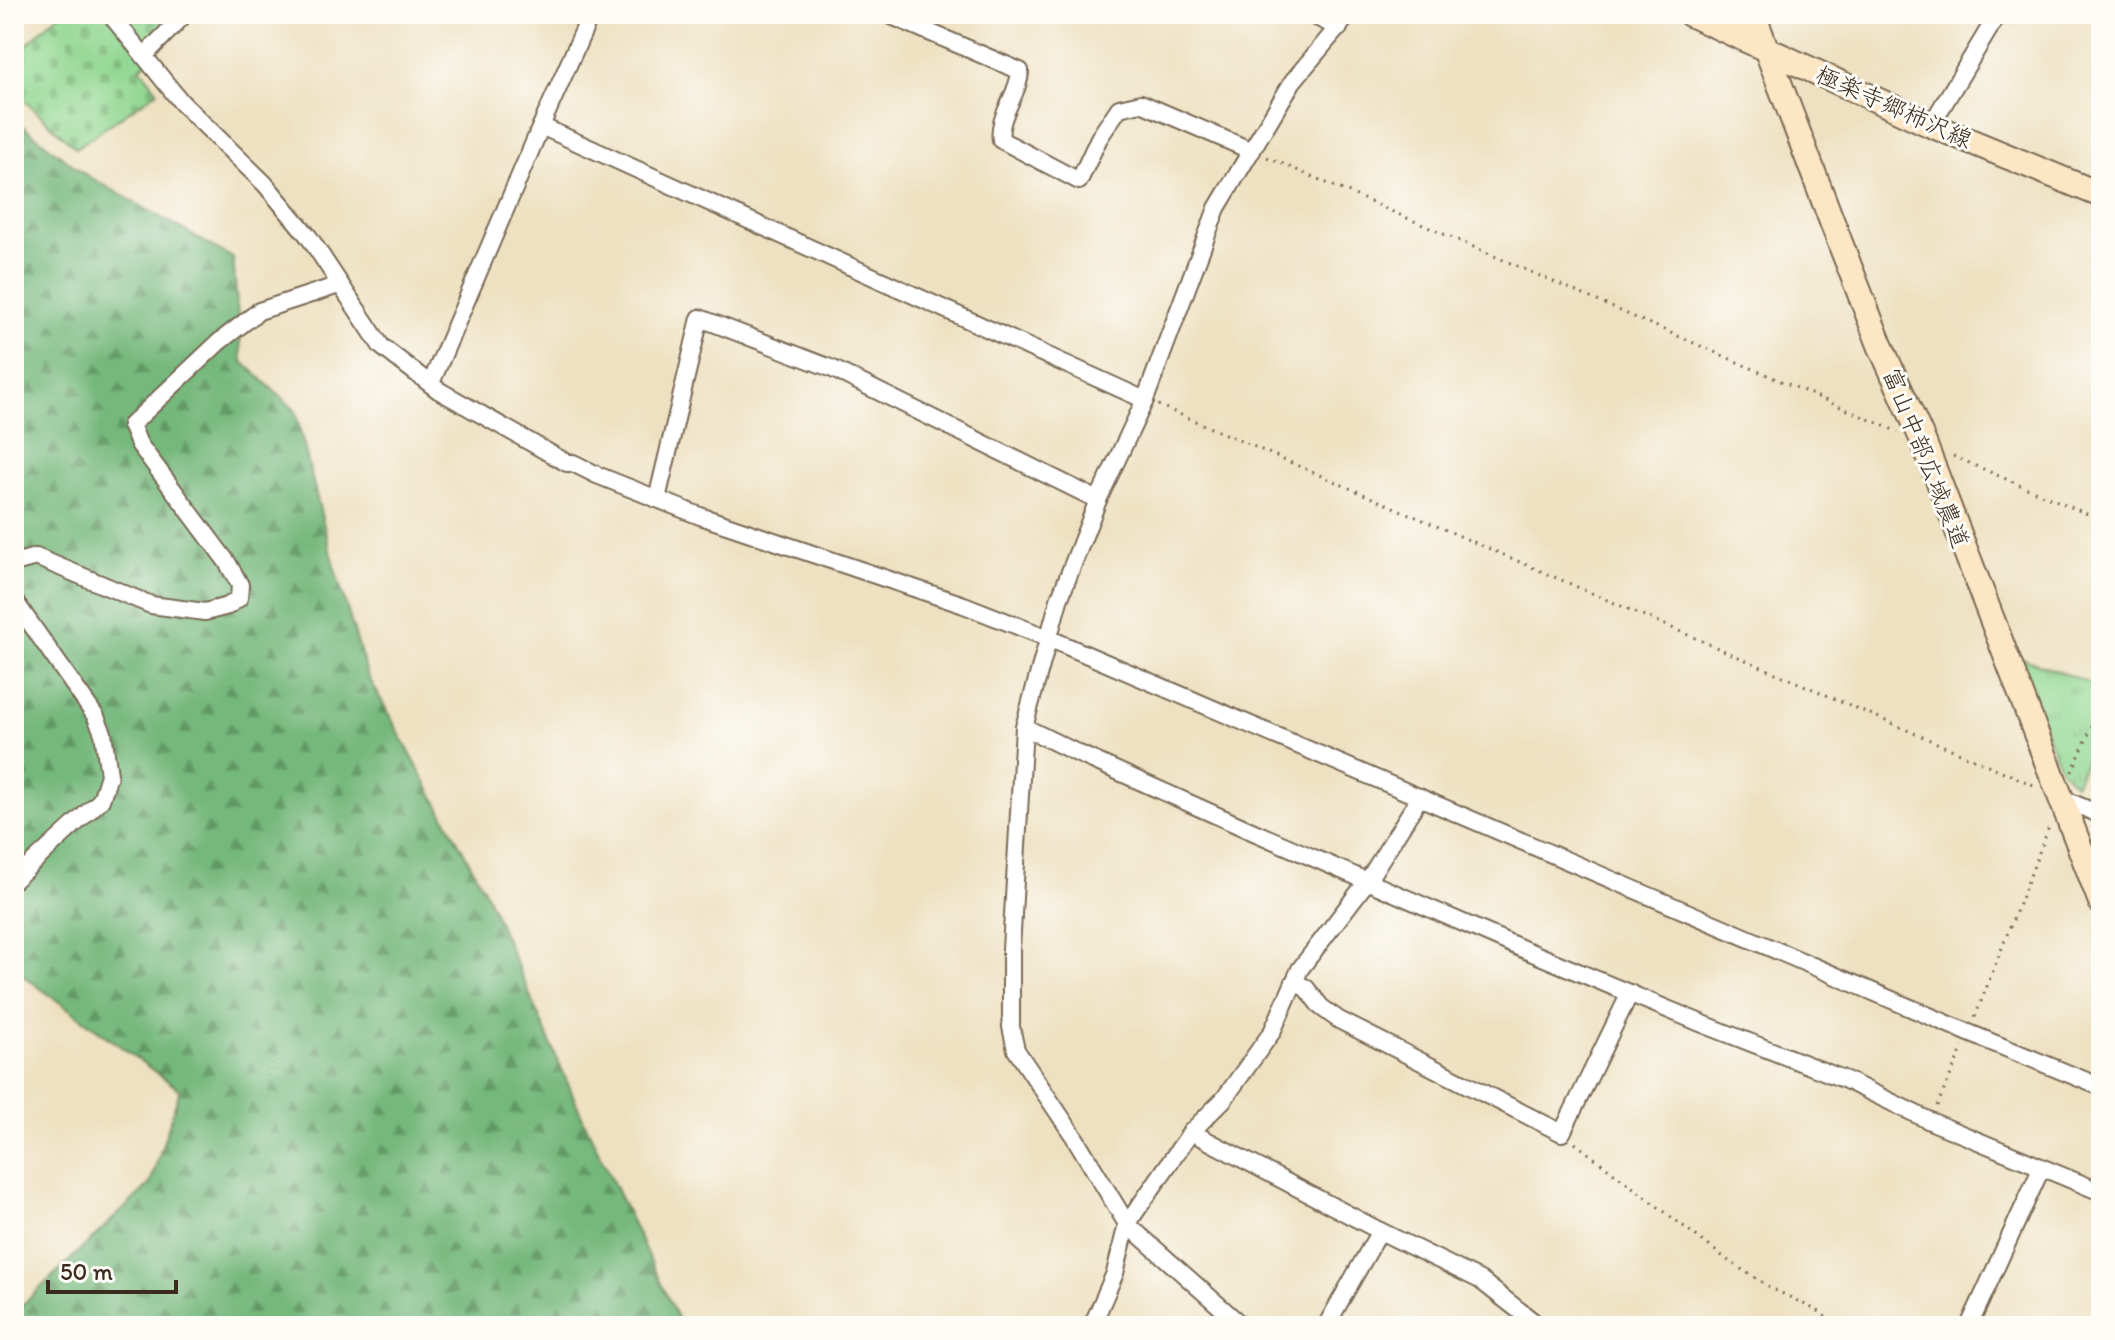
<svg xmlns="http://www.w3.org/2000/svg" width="2115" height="1340" viewBox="0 0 2115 1340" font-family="Itim,'Klee One',sans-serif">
<defs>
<pattern id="grass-tufts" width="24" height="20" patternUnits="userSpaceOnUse" patternTransform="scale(2)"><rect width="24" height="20" fill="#91d791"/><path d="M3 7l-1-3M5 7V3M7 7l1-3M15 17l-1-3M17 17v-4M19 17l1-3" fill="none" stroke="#7eb97d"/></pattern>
<pattern id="forest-firs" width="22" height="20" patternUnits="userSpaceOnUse" patternTransform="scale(2)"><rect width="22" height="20" fill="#74b87b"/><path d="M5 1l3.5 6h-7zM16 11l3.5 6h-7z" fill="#609664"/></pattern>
<pattern id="cemetery-stones" width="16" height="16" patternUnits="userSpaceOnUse" patternTransform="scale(2)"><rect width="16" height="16" fill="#91d791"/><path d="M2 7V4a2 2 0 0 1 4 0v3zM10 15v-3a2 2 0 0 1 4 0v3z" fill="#7eb97d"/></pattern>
</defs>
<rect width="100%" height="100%" fill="#fdfcf7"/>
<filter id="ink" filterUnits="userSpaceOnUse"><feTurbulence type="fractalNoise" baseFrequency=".0125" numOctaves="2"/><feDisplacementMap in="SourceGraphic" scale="16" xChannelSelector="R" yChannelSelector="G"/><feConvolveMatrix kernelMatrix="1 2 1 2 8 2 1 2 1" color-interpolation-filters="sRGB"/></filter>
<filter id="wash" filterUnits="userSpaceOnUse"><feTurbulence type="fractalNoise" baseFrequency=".006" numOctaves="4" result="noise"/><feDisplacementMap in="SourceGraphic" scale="32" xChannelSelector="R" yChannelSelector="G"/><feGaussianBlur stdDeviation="1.8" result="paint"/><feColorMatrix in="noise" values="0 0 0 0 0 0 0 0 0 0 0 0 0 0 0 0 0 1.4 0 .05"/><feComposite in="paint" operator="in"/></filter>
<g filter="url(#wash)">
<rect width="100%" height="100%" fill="#eee1c1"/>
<!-- grass -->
<path fill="url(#grass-tufts)" stroke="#668058" stroke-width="2" d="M 2016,656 L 2101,687 L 2101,727 L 2075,784 L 2061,770 Z"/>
<!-- forest -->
<path fill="url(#forest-firs)" stroke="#58714c" stroke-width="2" d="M 14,119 L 83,173 L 233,258 L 242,361 L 295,410 L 334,566 L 367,674 L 485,891 L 584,1121 L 681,1326 L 14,1326 L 14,1313 L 150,1184 L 180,1090 L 14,969 L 14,789 L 28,775 L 14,761 Z"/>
<!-- cemetery -->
<path fill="url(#cemetery-stones)" stroke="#668058" stroke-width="2" d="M 59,14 L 193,14 L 140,68 L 158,91 L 76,148 L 14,91 L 14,57 Z"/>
</g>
<g filter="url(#ink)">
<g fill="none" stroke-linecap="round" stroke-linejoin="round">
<defs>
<g id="street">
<path d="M 110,14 L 182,103 L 265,184 L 309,237 L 381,346 L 438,390 L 567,463 L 573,463 L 597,475 L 700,516 L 964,605 L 1048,638 L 1969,1033 L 2101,1087"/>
<path d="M 591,14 L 541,126 L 1145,400"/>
<path d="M 887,14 L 1020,71 C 1019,95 997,116 1001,140 L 1079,181 L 1099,138 L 1119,108 L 1141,103 L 1252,151"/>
<path d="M 1310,14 L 1339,28"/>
<path d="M 144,56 L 185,14"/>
<path d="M 1931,125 L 1998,14"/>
<path d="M 431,383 L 541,126"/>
<path d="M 657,499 L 700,318 L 833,369 L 1098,500"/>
<path d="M 14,563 L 36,557 L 151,605 L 205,612 L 228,606 L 239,598 L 240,585 L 227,562 L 139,444 L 131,425 L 219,342 L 259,311 L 339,285"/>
<path d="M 14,600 L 96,717 L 103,733 L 109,775 L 101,800 L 14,880"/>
<path d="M 1024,727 L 1077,753 L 1247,829 L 1523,949 L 1703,1024 L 1846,1080 L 1930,1121 L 2101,1192"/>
<path d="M 2061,798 L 2101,815"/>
<path d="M 1294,982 L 1306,988 L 1321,1007 L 1339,1020 L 1562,1133 L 1630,993"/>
<path d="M 1191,1132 L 1380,1231 L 1326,1326"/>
<path d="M 1380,1231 L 1480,1280 L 1539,1326"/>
<path d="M 1092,1326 L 1115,1273 L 1127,1224 L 1191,1132 L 1224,1099 L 1272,1032 L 1300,969 L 1368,880 L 1420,797"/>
<path d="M 1242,1326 L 1127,1224 L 1075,1138 L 1016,1050 L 1011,1027 L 1011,949 L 1024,727 L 1059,600 L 1098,500 L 1145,400 L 1217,208 L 1293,81 L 1349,14"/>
<path d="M 1969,1326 L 2041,1169"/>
</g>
<g id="secondary">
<path d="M 1690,14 L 1931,125 L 2101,195"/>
<path d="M 1753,14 L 1837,235 L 1880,345 L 1924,443 L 2101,902"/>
</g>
</defs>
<!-- street casing -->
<use href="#street" stroke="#7a6a57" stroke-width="20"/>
<!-- secondary casing -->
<use href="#secondary" stroke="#7a6a57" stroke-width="28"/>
<!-- path -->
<g stroke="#7a6a57" stroke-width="3" stroke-dasharray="2 6" stroke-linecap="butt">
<path d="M 1267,157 L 1898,432"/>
<path d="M 1158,405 L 2036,786"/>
<path d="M 1953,456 L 2101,520"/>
<path d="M 2072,772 L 2101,706"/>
<path d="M 1975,1017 L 2049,827"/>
<path d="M 1937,1106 L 1963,1047"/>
<path d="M 1575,1143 L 1730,1262 L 1773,1289 L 1820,1312 L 1836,1326"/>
</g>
<!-- street -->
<use href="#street" stroke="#fff" stroke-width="16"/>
<!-- secondary -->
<use href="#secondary" stroke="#fce6c4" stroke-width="24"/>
</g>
</g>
<g text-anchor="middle" stroke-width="6" stroke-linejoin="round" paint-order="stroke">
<!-- street labels -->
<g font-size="24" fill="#3b2a1e" stroke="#fdfcf7">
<text transform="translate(1894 107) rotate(24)" y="8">極楽寺郷柿沢線</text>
<text transform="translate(1926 458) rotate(68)" y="8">富山中部広域農道</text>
</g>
</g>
<!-- margin -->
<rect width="2115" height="1340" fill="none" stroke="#fdfcf7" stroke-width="48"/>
<!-- scale -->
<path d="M48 1280v12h128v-12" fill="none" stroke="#3b2a1e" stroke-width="4"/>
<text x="60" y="1280" font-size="24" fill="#3b2a1e" stroke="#fdfcf7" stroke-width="6" paint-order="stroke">50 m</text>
</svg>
